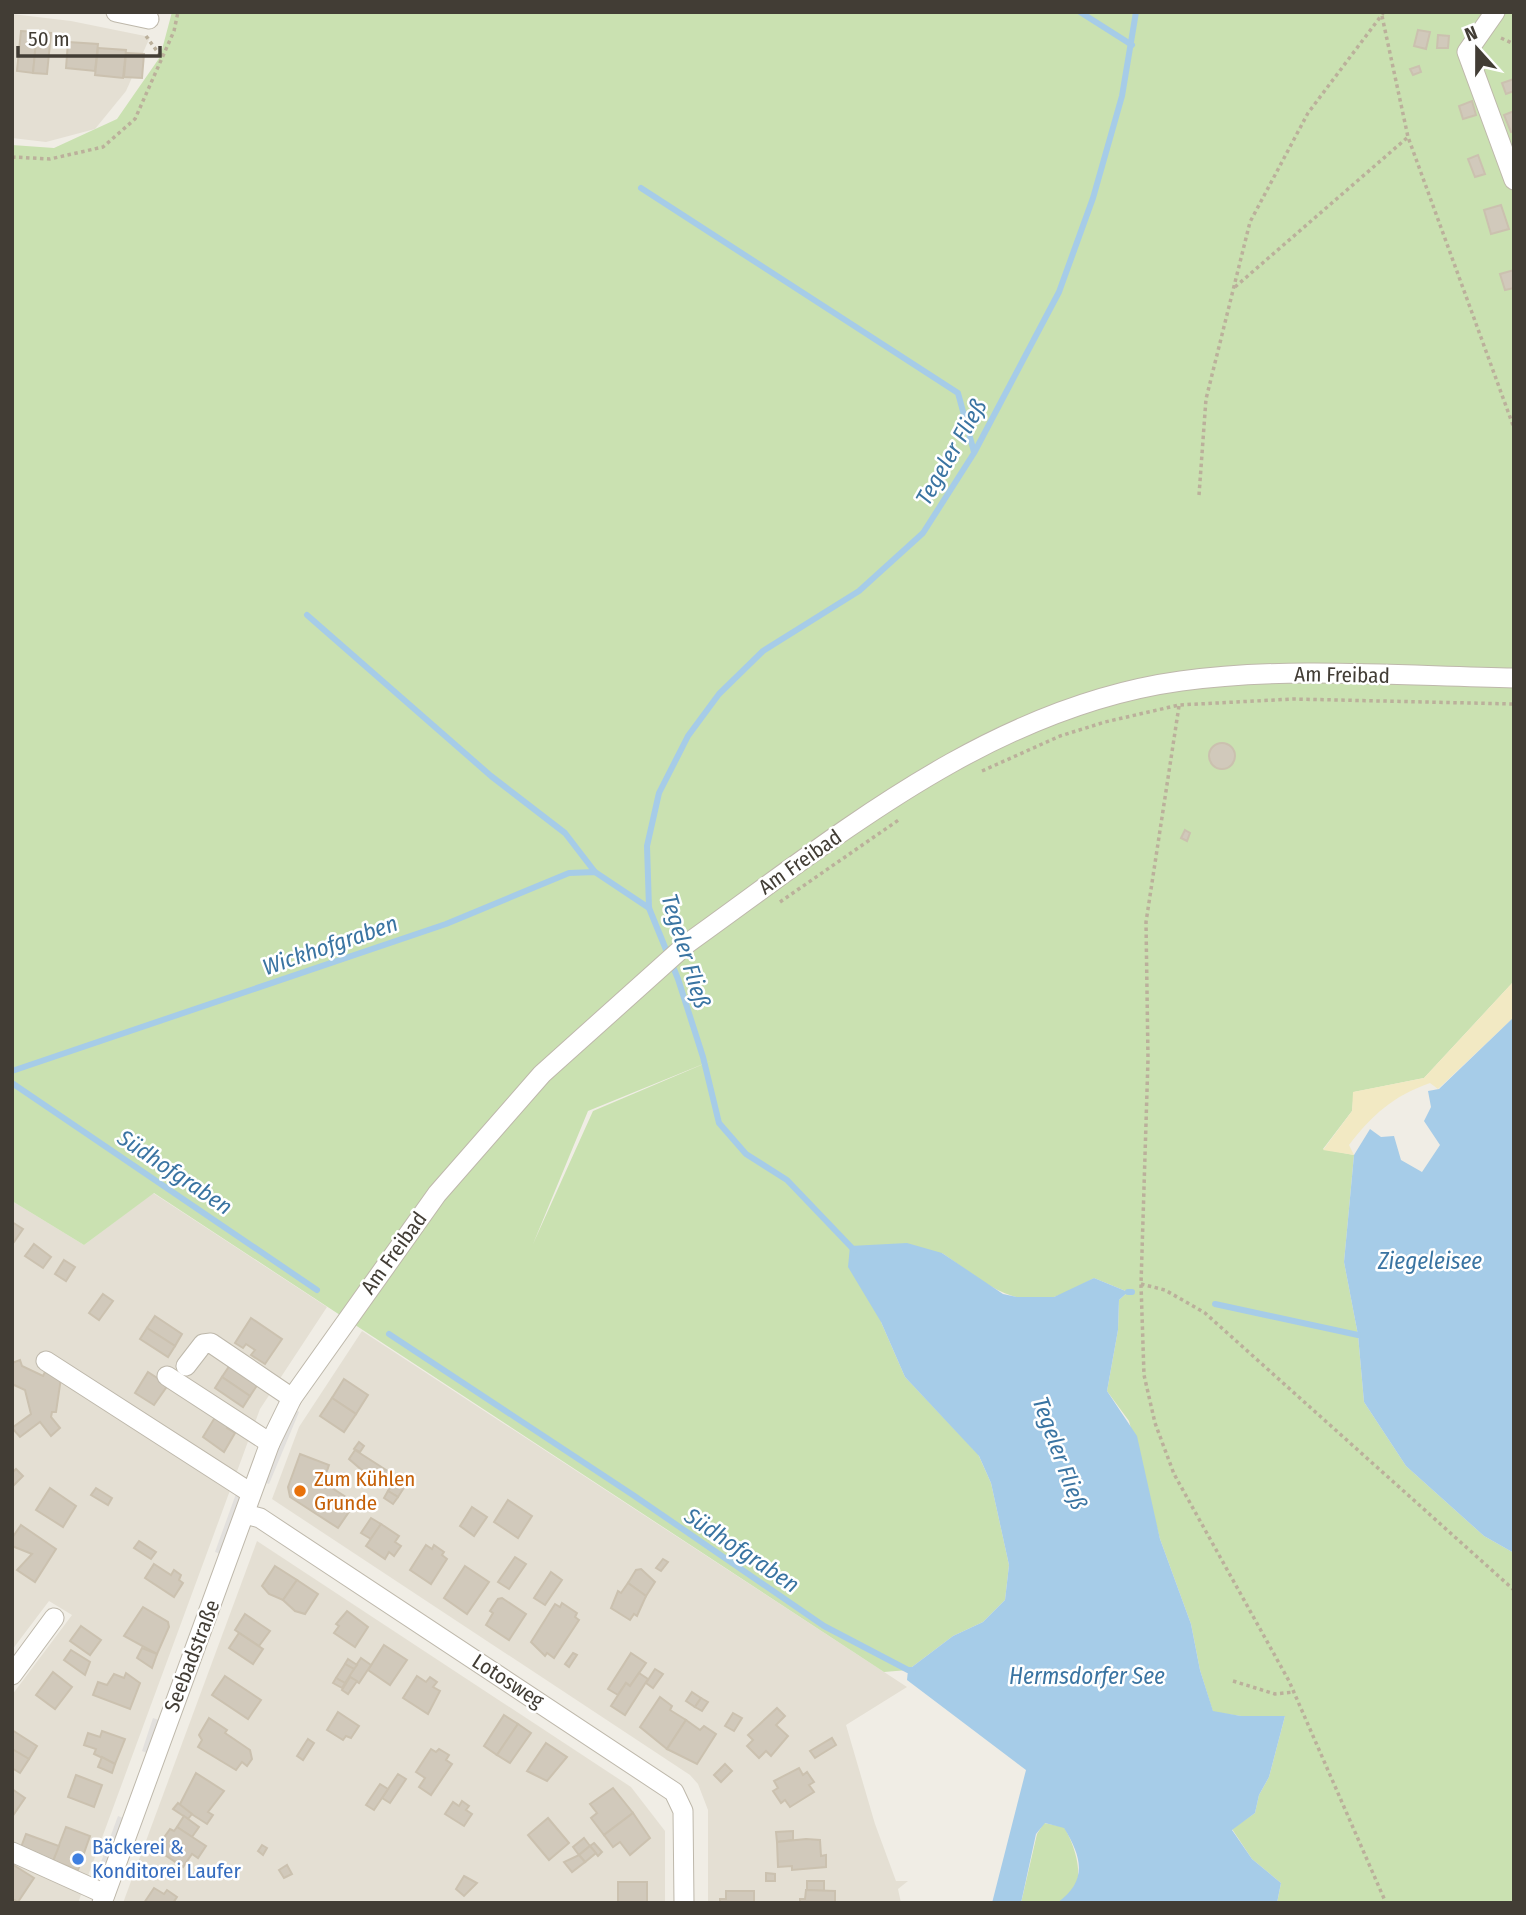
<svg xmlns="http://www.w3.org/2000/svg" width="1526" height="1915" viewBox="0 0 1526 1915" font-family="'Fira Sans Condensed',sans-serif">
<rect width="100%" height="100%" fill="#f0ede5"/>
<!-- residential -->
<g fill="#e4dfd3">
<path d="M 12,14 L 71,21 L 150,37 L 126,91 L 95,129 L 46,142 L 12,138 Z"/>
<path d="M 153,1193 L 327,1307 L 260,1409 L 78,1903 L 12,1903 L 12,1695 L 72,1615 L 49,1601 L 12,1650 L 12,1201 L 84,1245 Z"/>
<path d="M 362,1331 L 907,1687 L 846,1725 L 875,1824 L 896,1881 L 908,1881 L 898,1889 L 901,1903 L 708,1903 L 708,1810 L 698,1784 L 690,1775 L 272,1499 L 299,1427 Z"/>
<path d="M 257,1541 L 631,1787 L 665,1831 L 665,1903 L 123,1903 Z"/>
</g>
<!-- green -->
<g fill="#cae1b1" fill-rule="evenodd">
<path d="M 172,12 L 1514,12 L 1514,981 L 1424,1078 L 1354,1092 L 1352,1111 L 1323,1149 L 1354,1155 L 1344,1262 L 1358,1335 L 1364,1402 L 1406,1466 L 1484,1536 L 1514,1553 L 1514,1903 L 1277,1903 L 1281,1883 L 1252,1859 L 1232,1829 L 1255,1813 L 1259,1795 L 1269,1777 L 1285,1716 L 1241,1716 L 1213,1712 L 1200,1670 L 1191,1624 L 1160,1539 L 1129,1421 L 1107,1391 L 1118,1330 L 1119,1300 L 1128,1292 L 1094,1278 C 1082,1284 1068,1293 1054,1297 C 1011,1310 975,1275 942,1253 L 881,1322 L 905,1377 L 978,1454 L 991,1483 L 1009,1565 L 1005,1600 L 983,1622 L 953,1636 L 908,1670 L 884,1672 L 154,1193 L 84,1245 L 12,1201 L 12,145 L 54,148 L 117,119 L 160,57 ZM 713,1060 L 593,1111 L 533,1244 L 588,1111 Z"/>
<path d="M 1044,1823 L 1064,1827 C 1077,1849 1092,1895 1055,1903 C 1044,1905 1031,1903 1021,1903 L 1037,1834 Z"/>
</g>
<!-- sand -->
<path fill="#f2e9c3" d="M 1514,981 L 1514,1017 L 1438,1089 L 1430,1083 C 1393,1096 1372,1115 1349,1145 L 1354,1155 L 1323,1150 L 1352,1111 L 1353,1092 L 1424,1078 Z"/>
<!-- parking -->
<g fill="#e2e0dd">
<path d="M 294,1409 L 299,1412 L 269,1484 L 263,1482 Z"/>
<path d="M 237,1491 L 243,1493 L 221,1554 L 215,1552 Z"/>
<path d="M 153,1718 L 159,1720 L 147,1753 L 142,1751 Z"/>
<path d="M 118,1816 L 123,1818 L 99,1886 L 93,1884 Z"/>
</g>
<!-- water -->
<g fill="#a6cce8">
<path d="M 1514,1017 L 1514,1553 L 1484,1536 L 1406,1466 L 1364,1402 L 1358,1335 L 1344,1262 L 1354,1155 L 1370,1129 L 1381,1137 L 1394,1136 L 1401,1160 L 1422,1172 L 1440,1145 L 1424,1121 L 1431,1107 L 1428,1091 L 1439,1089 Z"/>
<path d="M 907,1243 L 942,1253 L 1003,1294 L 1017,1297 L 1054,1297 L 1094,1278 L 1128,1292 L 1119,1300 L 1118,1330 L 1107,1391 L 1137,1436 L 1160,1539 L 1191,1624 L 1200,1670 L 1213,1711 L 1241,1716 L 1285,1716 L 1269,1777 L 1259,1795 L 1255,1813 L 1232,1830 L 1252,1859 L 1281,1883 L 1277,1903 L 1057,1903 C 1088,1881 1082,1857 1064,1828 L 1045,1823 L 1036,1834 L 1021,1903 L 992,1903 L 1026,1770 L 907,1680 L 908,1670 L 953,1636 L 983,1622 L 1005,1600 L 1009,1565 L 991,1483 L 979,1456 L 905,1377 L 881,1322 L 848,1267 L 850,1246 Z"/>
</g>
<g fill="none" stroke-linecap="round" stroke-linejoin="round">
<!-- stream -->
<g stroke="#a6cce8" stroke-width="6">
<path d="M 1080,12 L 1132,45"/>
<path d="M 641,188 L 958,393 L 974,452"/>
<path d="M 307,615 L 491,776 L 565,833 L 595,872"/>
<path d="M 12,1071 L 446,924 L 569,873 L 595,872 L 649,908"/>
<path d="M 12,1083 L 317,1290"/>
<path d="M 854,1250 L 787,1180 L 746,1154 L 719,1123 L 703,1057 L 678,979 L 649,908 L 647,846 L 659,793 L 688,736 L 719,694 L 763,651 L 859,591 L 923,533 L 974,453 L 1059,292 L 1093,198 L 1122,96 L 1136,12"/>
<path d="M 1128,1292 L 1132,1292"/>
<path d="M 1215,1304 L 1358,1335"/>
<path d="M 389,1334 L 633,1495 L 824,1626 L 908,1670 L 913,1670"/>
</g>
</g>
<!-- building -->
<g fill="#d1c9bb" stroke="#cbc1af" stroke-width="2">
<path d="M 1418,30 L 1430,32 L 1426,49 L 1414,46 Z"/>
<path d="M 21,31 L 37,32 L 33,73 L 17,71 Z"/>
<path d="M 37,32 L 51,33 L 47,74 L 33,73 Z"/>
<path d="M 1438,35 L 1449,36 L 1448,48 L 1437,48 Z"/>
<path d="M 68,42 L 98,44 L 95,71 L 66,68 Z"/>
<path d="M 98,48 L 126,50 L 123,78 L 95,75 Z"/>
<path d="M 126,53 L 144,54 L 142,78 L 124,77 Z"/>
<path d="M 1419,66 L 1421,72 L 1413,75 L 1410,69 Z"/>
<path d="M 1514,79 L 1514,91 L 1506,94 L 1502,83 Z"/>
<path d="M 1472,101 L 1476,115 L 1463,119 L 1459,106 Z"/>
<path d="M 1514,111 L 1514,131 L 1511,132 L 1504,115 Z"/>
<path d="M 1478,155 L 1485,174 L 1475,177 L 1468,159 Z"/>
<path d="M 1501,205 L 1509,229 L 1491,234 L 1484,210 Z"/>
<path d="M 1514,270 L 1514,288 L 1505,290 L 1500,274 Z"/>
<circle cx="1222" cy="756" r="13"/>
<path d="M 1185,830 L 1190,833 L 1187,841 L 1181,838 Z"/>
<path d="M 12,1222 L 23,1229 L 14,1242 L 12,1241 Z"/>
<path d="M 34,1244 L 51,1257 L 43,1268 L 25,1256 Z"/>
<path d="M 64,1260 L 75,1267 L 66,1281 L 55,1274 Z"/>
<path d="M 103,1294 L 113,1301 L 99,1320 L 89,1313 Z"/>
<path d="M 155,1316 L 182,1334 L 175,1346 L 147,1328 Z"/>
<path d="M 251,1318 L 282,1339 L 265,1364 L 251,1355 L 255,1350 L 246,1344 L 243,1348 L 235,1343 Z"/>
<path d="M 147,1328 L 175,1346 L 168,1357 L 140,1339 Z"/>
<path d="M 20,1360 L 22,1366 L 43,1376 L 45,1372 L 61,1378 L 56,1412 L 52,1412 L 51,1417 L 60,1428 L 51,1436 L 40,1422 L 20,1437 L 12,1428 L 31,1414 L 25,1390 L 12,1384 L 12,1363 Z"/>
<path d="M 230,1365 L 258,1384 L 250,1396 L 222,1377 Z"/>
<path d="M 148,1372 L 168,1385 L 154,1405 L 135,1393 Z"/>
<path d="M 222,1377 L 250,1396 L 243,1407 L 215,1388 Z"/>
<path d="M 344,1379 L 368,1395 L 356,1414 L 332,1398 Z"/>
<path d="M 332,1398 L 356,1414 L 344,1432 L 320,1416 Z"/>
<path d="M 220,1417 L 229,1424 L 227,1428 L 235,1433 L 224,1452 L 203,1437 L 214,1419 Z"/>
<path d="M 359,1442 L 364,1446 L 360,1452 L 354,1449 Z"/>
<path d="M 355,1450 L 397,1477 L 392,1485 L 374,1474 L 371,1478 L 349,1459 Z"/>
<path d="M 300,1454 L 329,1465 L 323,1482 L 355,1503 L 338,1528 L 290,1497 L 288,1487 Z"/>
<path d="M 16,1469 L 23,1476 L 12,1487 L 12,1473 Z"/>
<path d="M 397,1477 L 407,1483 L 398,1497 L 388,1491 Z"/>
<path d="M 50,1488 L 76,1506 L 63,1527 L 36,1510 Z"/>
<path d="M 96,1488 L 112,1498 L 108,1505 L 91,1495 Z"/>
<path d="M 388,1491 L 398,1497 L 393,1504 L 384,1498 Z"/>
<path d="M 508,1500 L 532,1516 L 518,1538 L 494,1522 Z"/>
<path d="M 472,1507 L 487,1517 L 474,1536 L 460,1526 Z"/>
<path d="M 371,1518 L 381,1524 L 371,1539 L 361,1533 Z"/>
<path d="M 381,1524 L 399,1536 L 395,1542 L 401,1546 L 394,1556 L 389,1552 L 385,1559 L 366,1546 Z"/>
<path d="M 21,1525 L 56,1549 L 35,1582 L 17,1570 L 32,1554 L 12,1546 L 12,1538 Z"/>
<path d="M 139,1541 L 156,1552 L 151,1559 L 134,1548 Z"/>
<path d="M 426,1545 L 432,1549 L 434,1545 L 444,1552 L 442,1555 L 447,1559 L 431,1584 L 410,1570 Z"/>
<path d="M 515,1557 L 526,1564 L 509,1589 L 498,1582 Z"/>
<path d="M 663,1559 L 668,1562 L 661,1571 L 656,1568 Z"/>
<path d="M 154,1564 L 171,1575 L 174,1570 L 181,1575 L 179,1580 L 183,1583 L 174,1597 L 145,1578 Z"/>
<path d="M 275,1566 L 297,1580 L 283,1600 L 269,1594 L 262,1586 Z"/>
<path d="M 465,1566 L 489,1582 L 467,1614 L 444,1598 Z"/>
<path d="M 641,1569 L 655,1582 L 646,1596 L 628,1583 L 636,1570 Z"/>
<path d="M 551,1572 L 562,1580 L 545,1605 L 534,1598 Z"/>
<path d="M 297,1580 L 318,1594 L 305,1614 L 295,1611 L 283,1600 Z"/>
<path d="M 628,1583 L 646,1596 L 637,1616 L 634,1614 L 630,1620 L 611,1608 L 618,1591 L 621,1593 Z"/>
<path d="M 502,1598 L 526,1614 L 509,1640 L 486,1625 L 493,1613 L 490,1611 L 498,1599 Z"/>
<path d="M 562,1603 L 577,1613 L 575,1617 L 579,1620 L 554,1658 L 547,1653 L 545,1656 L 531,1642 L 555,1604 L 560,1607 Z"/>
<path d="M 143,1607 L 168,1622 L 169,1627 L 157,1654 L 124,1636 Z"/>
<path d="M 347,1611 L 368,1627 L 355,1647 L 334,1633 L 339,1626 L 336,1624 Z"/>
<path d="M 245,1614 L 270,1631 L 259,1646 L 235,1630 Z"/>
<path d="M 81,1626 L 101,1640 L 90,1655 L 70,1641 Z"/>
<path d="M 239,1633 L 263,1649 L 253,1664 L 229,1648 Z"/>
<path d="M 384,1645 L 407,1660 L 390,1685 L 368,1670 Z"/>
<path d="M 142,1648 L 157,1654 L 152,1668 L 137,1658 Z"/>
<path d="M 71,1650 L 90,1662 L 85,1675 L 64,1660 Z"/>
<path d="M 573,1653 L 577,1655 L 569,1667 L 565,1664 Z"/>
<path d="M 631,1653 L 646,1663 L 630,1686 L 626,1683 L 618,1695 L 608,1689 Z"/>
<path d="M 361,1658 L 371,1665 L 359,1683 L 349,1676 Z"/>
<path d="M 348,1659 L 357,1665 L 354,1669 L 345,1664 Z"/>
<path d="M 345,1664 L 354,1669 L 345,1683 L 336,1678 Z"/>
<path d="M 655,1669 L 663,1674 L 653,1688 L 646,1683 Z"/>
<path d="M 53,1672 L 72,1687 L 55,1709 L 36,1695 Z"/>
<path d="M 126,1673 L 140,1683 L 130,1709 L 93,1695 L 98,1682 L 107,1685 L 114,1674 L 124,1678 Z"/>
<path d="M 639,1673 L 648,1679 L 625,1715 L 611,1706 L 626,1683 L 630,1686 Z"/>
<path d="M 225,1676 L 261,1700 L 248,1719 L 212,1695 Z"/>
<path d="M 417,1676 L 426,1682 L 430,1677 L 437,1682 L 433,1687 L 440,1691 L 428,1714 L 403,1698 Z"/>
<path d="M 350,1677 L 357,1681 L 348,1694 L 342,1690 Z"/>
<path d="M 336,1678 L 345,1683 L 342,1688 L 333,1683 Z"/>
<path d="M 692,1692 L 701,1698 L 695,1707 L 686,1701 Z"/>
<path d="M 660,1697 L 672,1706 L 670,1710 L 686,1720 L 667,1749 L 640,1727 Z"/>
<path d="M 701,1698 L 708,1702 L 702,1711 L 695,1707 Z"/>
<path d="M 777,1708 L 785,1716 L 776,1725 L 788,1736 L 771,1756 L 766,1751 L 759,1758 L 747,1746 L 753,1740 L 748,1735 Z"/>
<path d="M 338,1712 L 359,1726 L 351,1738 L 346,1736 L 343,1740 L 327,1730 Z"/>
<path d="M 733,1713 L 742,1718 L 734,1731 L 725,1726 Z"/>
<path d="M 504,1715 L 518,1724 L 497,1755 L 484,1746 Z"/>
<path d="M 209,1718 L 227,1730 L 225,1733 L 250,1750 L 252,1759 L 247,1766 L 242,1762 L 236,1770 L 198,1747 L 202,1740 L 199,1735 Z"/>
<path d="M 686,1720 L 700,1730 L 704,1726 L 716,1734 L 697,1764 L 667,1749 Z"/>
<path d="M 518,1724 L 531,1733 L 510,1763 L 497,1755 Z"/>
<path d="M 12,1730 L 37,1746 L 29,1759 L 12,1749 Z"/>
<path d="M 102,1731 L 125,1739 L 115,1764 L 94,1754 L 96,1749 L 84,1745 L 88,1733 L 100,1737 Z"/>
<path d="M 832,1738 L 836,1745 L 815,1758 L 810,1751 Z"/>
<path d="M 308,1739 L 314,1743 L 303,1760 L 297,1756 Z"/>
<path d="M 546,1743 L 567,1757 L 547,1781 L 527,1771 Z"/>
<path d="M 12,1749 L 29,1759 L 20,1773 L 12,1768 Z"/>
<path d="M 431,1749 L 436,1752 L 439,1749 L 449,1755 L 446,1760 L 452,1764 L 431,1795 L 419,1787 L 425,1778 L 416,1772 Z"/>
<path d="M 102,1757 L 115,1764 L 112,1773 L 98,1767 Z"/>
<path d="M 725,1764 L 732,1771 L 721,1782 L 714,1775 Z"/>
<path d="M 799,1768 L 803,1775 L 807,1772 L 814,1782 L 809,1785 L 814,1792 L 790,1807 L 785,1800 L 781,1803 L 773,1791 L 778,1788 L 774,1781 Z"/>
<path d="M 196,1773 L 224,1791 L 208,1812 L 213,1815 L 207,1824 L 179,1806 Z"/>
<path d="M 398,1774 L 406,1779 L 390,1803 L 382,1798 Z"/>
<path d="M 76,1775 L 102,1785 L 94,1807 L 68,1797 Z"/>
<path d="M 380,1784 L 388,1789 L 374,1810 L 366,1805 Z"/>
<path d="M 613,1788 L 633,1813 L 604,1835 L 591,1818 L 597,1813 L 590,1804 Z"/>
<path d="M 12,1789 L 25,1798 L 12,1817 Z"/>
<path d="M 462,1801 L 469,1806 L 466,1810 L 472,1814 L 464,1826 L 445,1814 L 453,1802 L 459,1806 Z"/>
<path d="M 178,1803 L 192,1814 L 188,1819 L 173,1809 Z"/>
<path d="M 633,1813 L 650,1838 L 630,1855 L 620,1842 L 613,1847 L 604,1835 Z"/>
<path d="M 184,1816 L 199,1827 L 192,1837 L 177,1827 Z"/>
<path d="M 548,1818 L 569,1843 L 549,1860 L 528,1835 Z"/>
<path d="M 66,1827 L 90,1836 L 78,1870 L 53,1861 Z"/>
<path d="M 177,1827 L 206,1846 L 198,1858 L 192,1854 L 183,1867 L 156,1849 L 170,1829 L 174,1831 Z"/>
<path d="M 793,1831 L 793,1840 L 777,1842 L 776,1832 Z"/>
<path d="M 26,1834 L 59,1846 L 53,1861 L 64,1865 L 62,1869 L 20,1850 Z"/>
<path d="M 584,1838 L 590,1846 L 579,1855 L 573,1847 Z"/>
<path d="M 806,1839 L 820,1840 L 821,1856 L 826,1855 L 826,1867 L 792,1870 L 792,1866 L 778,1867 L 777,1842 Z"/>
<path d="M 594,1843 L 602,1852 L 598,1856 L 590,1846 Z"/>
<path d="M 262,1845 L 267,1848 L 263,1855 L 258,1851 Z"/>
<path d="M 590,1846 L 596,1853 L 585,1862 L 579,1855 Z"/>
<path d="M 579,1855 L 585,1862 L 572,1872 L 564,1862 Z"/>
<path d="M 12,1864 L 34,1878 L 18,1902 L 12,1899 Z"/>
<path d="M 287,1865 L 292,1874 L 284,1878 L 279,1870 Z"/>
<path d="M 766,1873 L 775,1874 L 775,1881 L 766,1881 Z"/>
<path d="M 464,1876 L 477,1883 L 464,1896 L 456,1889 Z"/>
<path d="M 807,1881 L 824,1881 L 824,1891 L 807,1890 Z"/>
<rect x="618" y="1882" width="29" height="21"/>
<path d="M 154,1888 L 164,1894 L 167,1890 L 177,1897 L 173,1903 L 144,1903 Z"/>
<path d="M 806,1890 L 835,1891 L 835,1903 L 800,1903 L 800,1899 L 805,1899 Z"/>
<path d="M 726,1891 L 754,1891 L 754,1903 L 720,1903 L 720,1899 L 726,1899 Z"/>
</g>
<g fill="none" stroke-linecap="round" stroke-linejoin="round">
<defs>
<g id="minor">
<path d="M 116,12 L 149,19"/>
<path d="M 1495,12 L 1467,52 L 1514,180"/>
<path d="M 46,1361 L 251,1493"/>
<path d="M 186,1366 L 203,1344 L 211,1343 L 292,1398"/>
<path d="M 167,1376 L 270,1443"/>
<path d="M 245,1514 L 260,1518 L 674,1792 L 683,1811 L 684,1903"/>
<path d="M 12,1675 L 54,1618"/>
<path d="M 12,1852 L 105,1894"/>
<path d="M 102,1903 L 270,1443 L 292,1398 L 437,1194 L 542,1074 L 688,943 C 839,835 991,707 1181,681 C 1290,666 1404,676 1514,678"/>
</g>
</defs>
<!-- minor casing -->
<use href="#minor" stroke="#beb8ab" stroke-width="21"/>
<!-- path -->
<g stroke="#bbb09b" stroke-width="3.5" stroke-dasharray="3.5 3.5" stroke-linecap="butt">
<path d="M 1382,16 L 1408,137 L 1514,428"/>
<path d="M 146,36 L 162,58"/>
<path d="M 1501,38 L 1514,44"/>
<path d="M 12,157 L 50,159 L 103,147 L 135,119 L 174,31 L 178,12"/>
<path d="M 1235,287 L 1408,137"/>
<path d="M 1199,495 L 1206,399 L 1250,222 L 1308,113 L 1384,12"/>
<path d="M 1179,706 L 1146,922 L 1148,1059 L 1141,1284 L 1144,1375 L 1155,1423 L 1174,1474 L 1289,1681 L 1386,1903"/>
<path d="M 982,771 L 1060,736 L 1105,722 L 1179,705 L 1293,699 L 1514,704"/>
<path d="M 780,902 L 900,819"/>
<path d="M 1141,1284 L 1165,1290 L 1205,1313 L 1514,1590"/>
<path d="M 1233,1681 L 1275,1694 L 1294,1692"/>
</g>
<!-- minor -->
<use href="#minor" stroke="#fff" stroke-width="19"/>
</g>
<!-- markers -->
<circle fill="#e8710a" stroke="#fff" stroke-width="2.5" cx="300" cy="1491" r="7"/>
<circle fill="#3f7fe0" stroke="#fff" stroke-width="2.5" cx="78" cy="1859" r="7"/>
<g text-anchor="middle" stroke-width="5" stroke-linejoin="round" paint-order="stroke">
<!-- street labels -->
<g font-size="21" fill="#423d35" stroke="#fff">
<text transform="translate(1342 675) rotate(1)" y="7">Am Freibad</text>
<text transform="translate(800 862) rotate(-35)" y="7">Am Freibad</text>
<text transform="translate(394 1253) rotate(-54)" y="7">Am Freibad</text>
<text transform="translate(192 1656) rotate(-69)" y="7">Seebadstraße</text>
<text transform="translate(508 1681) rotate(33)" y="7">Lotosweg</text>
</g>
<!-- food labels -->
<g font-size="21" fill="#c56008" stroke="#fff" text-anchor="start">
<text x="314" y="1486">Zum Kühlen<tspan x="314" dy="24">Grunde</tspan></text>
</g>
<!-- shop labels -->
<g font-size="21" fill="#366cbe" stroke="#fff" text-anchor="start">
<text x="92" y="1854">Bäckerei &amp;<tspan x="92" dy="24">Konditorei Laufer</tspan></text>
</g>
<!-- water labels -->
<g font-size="23" font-style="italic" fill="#3a74a2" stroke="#fff">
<text transform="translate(951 452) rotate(-60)" y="8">Tegeler Fließ</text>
<text transform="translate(330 945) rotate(-19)" y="8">Wickhofgraben</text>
<text transform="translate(686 951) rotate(73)" y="8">Tegeler Fließ</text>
<text transform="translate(175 1172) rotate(34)" y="8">Südhofgraben</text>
<text x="1430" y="1269">Ziegeleisee</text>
<text transform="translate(1060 1453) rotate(70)" y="8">Tegeler Fließ</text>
<text transform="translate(742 1550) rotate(34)" y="8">Südhofgraben</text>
<text x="1087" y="1684">Hermsdorfer See</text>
</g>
</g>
<!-- border -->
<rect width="1526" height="1915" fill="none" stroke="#423d35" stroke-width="28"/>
<!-- north arrow -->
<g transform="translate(1477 49) rotate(339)" stroke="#ffffff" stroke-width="5" paint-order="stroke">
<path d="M0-5L12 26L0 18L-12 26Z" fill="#423d35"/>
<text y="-10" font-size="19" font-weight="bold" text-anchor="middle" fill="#423d35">N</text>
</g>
<!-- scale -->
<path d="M18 46v10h142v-10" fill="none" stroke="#423d35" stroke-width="3.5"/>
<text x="28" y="46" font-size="21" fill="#423d35" stroke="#ffffff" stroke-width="5" paint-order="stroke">50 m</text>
</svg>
